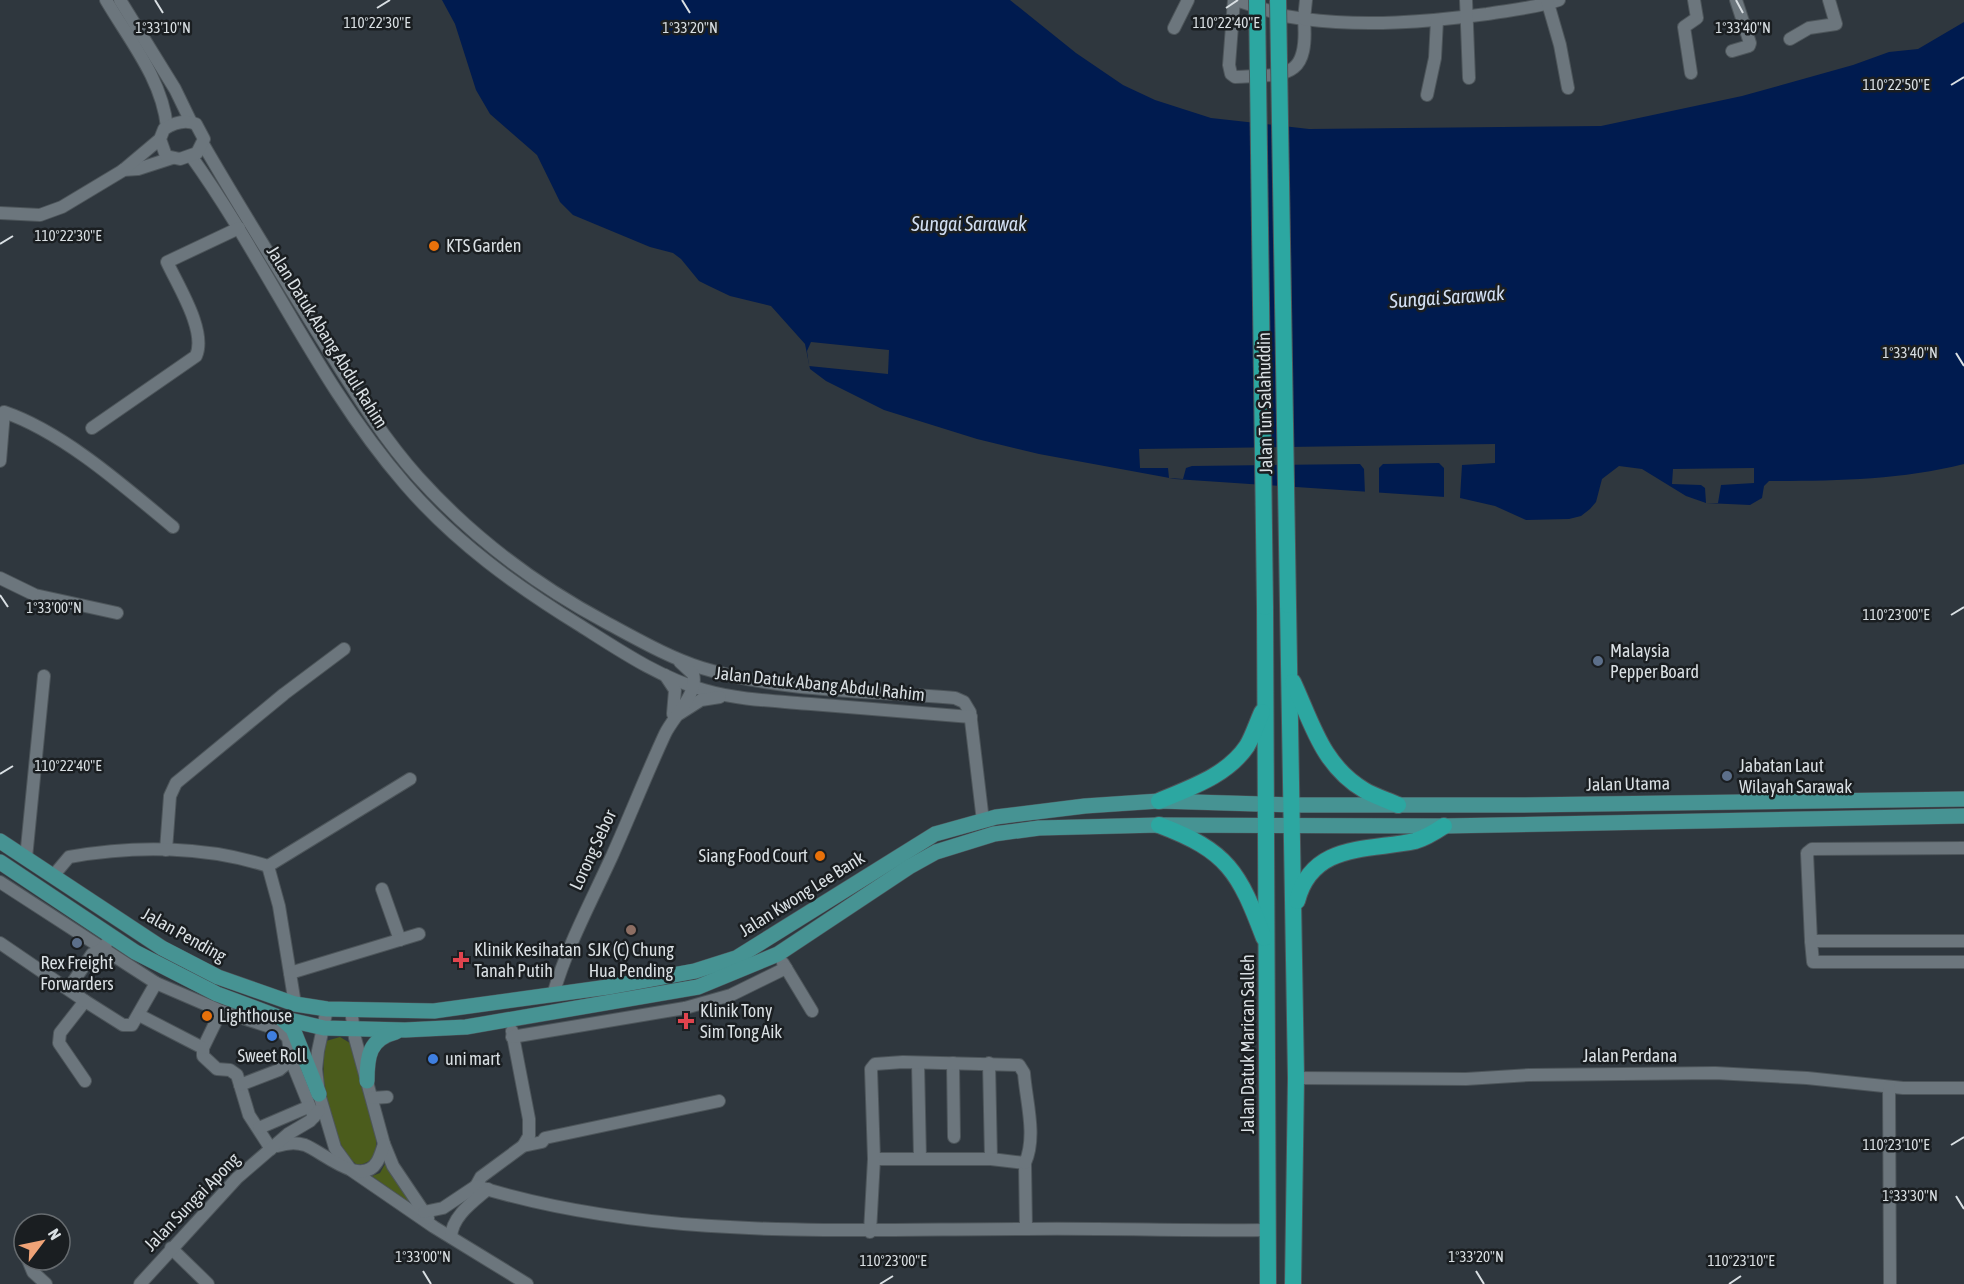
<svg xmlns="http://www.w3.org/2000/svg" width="1964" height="1284" viewBox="0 0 1964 1284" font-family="'Asap Condensed',sans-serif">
<rect width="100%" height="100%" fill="#2f373e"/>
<!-- green -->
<g fill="#4b5c1c">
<path d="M 340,1037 L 350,1043 L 376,1137 C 377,1153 374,1163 357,1165 C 329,1143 318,1075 326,1041 Z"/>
<path d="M 385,1164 L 413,1206 L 372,1176 L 380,1173 Z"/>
</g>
<!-- water -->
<path fill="#001b4f" d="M 442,0 L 1010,0 L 1076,53 L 1123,85 L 1155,100 L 1211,118 L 1309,129 L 1601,126 L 1742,96 L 1853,65 L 1889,52 L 1918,49 L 1964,22 L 1964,464 C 1901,480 1834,481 1769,481 L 1764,486 L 1762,498 L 1750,505 L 1706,503 L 1686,496 L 1642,469 L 1619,466 L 1602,479 L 1596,502 L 1590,509 L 1581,516 L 1569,519 L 1526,520 L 1495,506 L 1460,498 L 1175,479 L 1039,454 L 977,439 L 884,410 L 826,381 L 810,369 L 805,344 L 771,306 L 730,296 L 709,286 L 699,281 L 681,259 L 673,253 L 650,247 L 573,215 L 560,202 L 537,155 L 490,114 L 476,90 L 455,24 Z"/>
<!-- pier -->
<g fill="#2f373e">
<path d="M 811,342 L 889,350 L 888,374 L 809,366 L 807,351 Z"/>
<path d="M 1495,444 L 1495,463 L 1462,465 L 1460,498 L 1444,498 L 1444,468 L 1439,463 L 1383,464 L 1379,468 L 1379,494 L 1365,494 L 1364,469 L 1360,464 L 1192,466 L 1186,468 L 1183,479 L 1169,478 L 1168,468 L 1140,468 L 1139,449 Z"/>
<path d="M 1754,468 L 1754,483 L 1721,485 L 1718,503 L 1706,503 L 1705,488 L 1701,485 L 1672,484 L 1673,469 Z"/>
</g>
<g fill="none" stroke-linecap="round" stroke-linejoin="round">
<defs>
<g id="minor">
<path d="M 106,0 C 130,41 162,79 167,127"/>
<path d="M 120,0 L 175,89 L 191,122"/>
<path d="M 1234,0 L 1229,65 L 1231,74 L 1235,77 C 1285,74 1309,81 1304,19 L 1285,16 L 1236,0"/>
<path d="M 1306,0 L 1304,19 C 1365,27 1427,22 1487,14 C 1511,10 1536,8 1559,0"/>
<path d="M 1466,0 L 1469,78"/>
<path d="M 1547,0 L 1560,45 L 1568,88"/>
<path d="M 1174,28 L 1188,0"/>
<path d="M 1790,39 L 1809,28 L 1836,24 L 1829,0"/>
<path d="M 1732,51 L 1749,46 L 1750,43 L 1736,0"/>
<path d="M 1691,73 L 1684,27 L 1697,18 L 1694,0"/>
<path d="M 1427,95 L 1435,58 L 1437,20"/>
<path d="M 203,144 C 244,215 288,285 331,354 C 358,397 384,439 418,477 C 472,537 536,585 607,623 C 639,640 668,657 702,668 C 781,692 873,691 955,698 L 964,702 L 970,712 L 983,821"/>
<path d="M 191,156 C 267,262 319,385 405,484 C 455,542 516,586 581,626 C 619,650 660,678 704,690 C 738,700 776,701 811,704 C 864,708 917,713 971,717"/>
<path d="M 123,170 L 138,169 L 172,158"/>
<path d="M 0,213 L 40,215 L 62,207 L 122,171 L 160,139 L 164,129 C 174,123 185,119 196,124 L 204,139 L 197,153 L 180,159 L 166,156 L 160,139"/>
<path d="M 92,428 L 196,356 C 207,331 178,286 167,262 L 239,228"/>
<path d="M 0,461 L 4,412 C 63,432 125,487 173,527"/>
<path d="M 0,578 L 35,595 L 117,613"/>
<path d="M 665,675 L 675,690 L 673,714"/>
<path d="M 679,714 L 701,700 L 720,697"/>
<path d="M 1964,848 L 1812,849 L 1807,853 L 1811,941 L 1964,941"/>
<path d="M 166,850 L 170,796 L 176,783 L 284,694 L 344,649"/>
<path d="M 26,858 L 44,676"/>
<path d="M 268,866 L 279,906 L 295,1004"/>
<path d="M 53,876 L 69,857 C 135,845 205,846 268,866 L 410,779"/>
<path d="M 0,882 L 156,983 L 221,1011 L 280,1030 L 288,1038 L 291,1060 L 314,1117"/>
<path d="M 382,889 L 400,940"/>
<path d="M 1811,941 L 1813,962 L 1964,962"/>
<path d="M 0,943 L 85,1001 L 60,1033 L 59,1043 L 85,1081"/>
<path d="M 783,963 L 812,1011"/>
<path d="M 290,973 L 419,934"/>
<path d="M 69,988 L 92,954 L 102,949 L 106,944"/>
<path d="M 553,995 C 567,946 591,902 612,856 C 630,816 646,775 665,734 C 673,717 699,693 693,674 L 680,662"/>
<path d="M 85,1001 L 123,1025 L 132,1025 L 156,983"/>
<path d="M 327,1009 L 318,1051 L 316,1069 L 319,1094 L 335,1148 L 351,1170 L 434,1227 L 527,1284"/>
<path d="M 351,1010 L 355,1038 L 384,1144 L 393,1166 L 428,1218"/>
<path d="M 221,1011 L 203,1048 L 203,1056 L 217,1069 L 230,1070 L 237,1075 L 249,1115 L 271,1149"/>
<path d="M 139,1015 L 203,1048"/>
<path d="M 512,1031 L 529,1119 L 529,1136 L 523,1146"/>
<path d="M 512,1037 L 685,1008 L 731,995 L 786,968"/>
<path d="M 918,1063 L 920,1159"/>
<path d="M 953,1063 L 954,1137"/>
<path d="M 989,1063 L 991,1159"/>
<path d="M 1296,1078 L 1466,1079 L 1529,1075 L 1715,1073 L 1807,1078 L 1903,1088 L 1964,1088"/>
<path d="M 240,1085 L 279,1070 L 291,1060"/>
<path d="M 1889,1087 L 1890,1284"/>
<path d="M 372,1098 L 387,1097"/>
<path d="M 259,1128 L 308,1107"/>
<path d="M 277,1146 C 286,1143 296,1142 305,1145 C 323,1152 361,1188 377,1162 C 380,1157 382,1150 384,1144"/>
<path d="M 874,1159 L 991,1159 L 1025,1163 L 1026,1229"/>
<path d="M 476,1186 L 481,1177 L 523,1146 L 542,1142 L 545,1138 L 719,1101"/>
<path d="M 424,1212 L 443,1208 L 476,1186 C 654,1241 842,1229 1026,1229 C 1106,1228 1187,1231 1267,1230"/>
<path d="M 870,1232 L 874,1159 L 871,1069 L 875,1064 L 903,1062 L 1019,1065 L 1024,1073 C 1026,1101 1037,1136 1025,1163"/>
<path d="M 451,1237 C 452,1216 473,1202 488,1189"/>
<path d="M 171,1248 L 208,1284"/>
<path d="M 28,1260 L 33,1272 L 46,1284"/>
<path d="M 140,1284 L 237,1178 L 288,1134 L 310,1121 L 319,1111"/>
</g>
<g id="major">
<path d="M 0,841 L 162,948 L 218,977 L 295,1004 L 327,1009 L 434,1011 L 608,987 L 695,971 L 736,958 L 935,834 L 996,817 L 1085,806 L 1159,801 L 1293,805 L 1520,805 L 1964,799"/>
<path d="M 0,862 L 135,952 L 217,994 L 281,1018 L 324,1028 L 405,1030 L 466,1027 L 698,987 L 778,954 L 909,867 L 936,852 L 994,834 L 1039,828 L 1159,825 L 1444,826 L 1964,816"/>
<path d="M 281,1018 L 293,1029 L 319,1094"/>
<path d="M 367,1081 C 367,1056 369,1039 396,1032"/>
</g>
<g id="highway">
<path d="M 1288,605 L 1296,1078 L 1293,1284"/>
<path d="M 1265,607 L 1268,1284"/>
<path d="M 1293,682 C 1312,723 1322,765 1364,790 C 1374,796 1387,800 1398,805"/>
<path d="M 1159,801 C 1189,788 1227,776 1247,746 C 1253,736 1257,723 1262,712"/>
<path d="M 1159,825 C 1228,851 1239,872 1264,938"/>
<path d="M 1297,901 C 1312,842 1369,851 1415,841 C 1425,838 1435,832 1444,826"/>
</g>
</defs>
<!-- minor casing -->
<use href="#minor" stroke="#4d555a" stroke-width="14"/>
<!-- major casing -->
<use href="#major" stroke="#4d555a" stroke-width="16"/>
<!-- highway casing -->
<use href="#highway" stroke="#4d555a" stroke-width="18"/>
<!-- minor -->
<use href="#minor" stroke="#6c767d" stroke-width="12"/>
<!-- major -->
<use href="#major" stroke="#469393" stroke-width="15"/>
<!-- highway -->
<use href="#highway" stroke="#2ca7a1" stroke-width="16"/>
<defs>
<g id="highway-bridge">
<path d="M 1257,0 L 1265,607"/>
<path d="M 1278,0 L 1288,605"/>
</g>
</defs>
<!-- highway-bridge casing -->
<use href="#highway-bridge" stroke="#4d555a" stroke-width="18" stroke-linecap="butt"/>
<!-- highway-bridge -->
<use href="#highway-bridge" stroke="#2ca7a1" stroke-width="16"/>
</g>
<!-- ticks -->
<path fill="none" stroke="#d9dfe3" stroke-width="2" d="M 155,0 L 163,13M 682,0 L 690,13M 1736,0 L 1743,13M 377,8 L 390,0M 1226,8 L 1238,0M 1951,85 L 1964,77M 0,244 L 13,236M 1956,353 L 1964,366M 0,595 L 8,607M 1951,615 L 1964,607M 0,774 L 13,766M 1951,1145 L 1964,1137M 1956,1196 L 1964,1209M 423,1271 L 431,1284M 1476,1271 L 1484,1284M 880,1284 L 893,1276M 1729,1284 L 1741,1276"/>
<!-- markers -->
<g fill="#e8710a" stroke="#1a1e21" stroke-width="2">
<circle cx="434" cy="246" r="6"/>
<circle cx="820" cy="856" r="6"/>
<circle cx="207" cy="1016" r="6"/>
</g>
<g fill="#5c6f8a" stroke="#1a1e21" stroke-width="2">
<circle cx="1598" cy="661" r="6"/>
<circle cx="1727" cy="776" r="6"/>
<circle cx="77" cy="943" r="6"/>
</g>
<circle fill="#8d6e63" stroke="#1a1e21" stroke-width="2" cx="631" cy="930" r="6"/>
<g fill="#e0444e" stroke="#1a1e21" stroke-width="2">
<path d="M458 951h6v6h6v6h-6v6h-6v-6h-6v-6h6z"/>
<path d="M683 1012h6v6h6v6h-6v6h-6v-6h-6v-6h6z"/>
</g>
<g fill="#3f7fe0" stroke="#1a1e21" stroke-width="2">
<circle cx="272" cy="1036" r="6"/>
<circle cx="433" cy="1059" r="6"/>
</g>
<g text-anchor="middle" stroke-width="5" stroke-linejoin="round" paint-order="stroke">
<!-- poi labels -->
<g font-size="18" fill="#d9dfe3" stroke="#1a1e21" text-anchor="start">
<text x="446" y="252">KTS Garden</text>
<text x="1610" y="657">Malaysia<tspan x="1610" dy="21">Pepper Board</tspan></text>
<text x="1739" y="772">Jabatan Laut<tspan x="1739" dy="21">Wilayah Sarawak</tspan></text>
<text x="808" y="862" text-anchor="end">Siang Food Court</text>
<text x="474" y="956">Klinik Kesihatan<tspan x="474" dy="21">Tanah Putih</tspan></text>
<text x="631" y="956" text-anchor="middle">SJK (C) Chung<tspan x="631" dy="21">Hua Pending</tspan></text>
<text x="77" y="969" text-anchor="middle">Rex Freight<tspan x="77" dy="21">Forwarders</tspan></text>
<text x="700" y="1017">Klinik Tony<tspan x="700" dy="21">Sim Tong Aik</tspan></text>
<text x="219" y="1022">Lighthouse</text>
<text x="272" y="1062" text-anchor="middle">Sweet Roll</text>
<text x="445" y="1065">uni mart</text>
</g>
<!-- street labels -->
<g font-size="18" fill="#d9dfe3" stroke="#1a1e21">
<text transform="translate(327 337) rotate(58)" y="6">Jalan Datuk Abang Abdul Rahim</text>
<text transform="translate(1265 403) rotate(-91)" y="6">Jalan Tun Salahuddin</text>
<text transform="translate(820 684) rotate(6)" y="6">Jalan Datuk Abang Abdul Rahim</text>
<text transform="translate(1628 784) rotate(-1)" y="6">Jalan Utama</text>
<text transform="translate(593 850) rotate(-65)" y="6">Lorong Sebor</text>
<text transform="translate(802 894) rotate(-32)" y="6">Jalan Kwong Lee Bank</text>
<text transform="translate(184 935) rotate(29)" y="6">Jalan Pending</text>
<text transform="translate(1248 1044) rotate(-90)" y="6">Jalan Datuk Marican Salleh</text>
<text x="1630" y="1062">Jalan Perdana</text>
<text transform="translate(192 1202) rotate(-46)" y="6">Jalan Sungai Apong</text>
</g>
<!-- water labels -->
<g font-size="20" font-style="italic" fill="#d1def2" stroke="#1a1e21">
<text x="969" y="231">Sungai Sarawak</text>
<text transform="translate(1447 297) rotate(-4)" y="7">Sungai Sarawak</text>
</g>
</g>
<g font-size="15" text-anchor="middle" fill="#d9dfe3" stroke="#1a1e21" stroke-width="5" stroke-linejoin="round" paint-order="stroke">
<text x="377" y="28">110°22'30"E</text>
<text x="1226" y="28">110°22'40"E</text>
<text x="163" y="33">1°33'10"N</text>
<text x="690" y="33">1°33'20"N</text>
<text x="1743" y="33">1°33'40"N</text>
<text x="1896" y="90">110°22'50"E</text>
<text x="68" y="241">110°22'30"E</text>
<text x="1910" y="358">1°33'40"N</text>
<text x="54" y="613">1°33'00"N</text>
<text x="1896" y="620">110°23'00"E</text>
<text x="68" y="771">110°22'40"E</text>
<text x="1896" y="1150">110°23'10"E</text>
<text x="1910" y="1201">1°33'30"N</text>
<text x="423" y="1262">1°33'00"N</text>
<text x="1476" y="1262">1°33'20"N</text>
<text x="893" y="1266">110°23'00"E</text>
<text x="1741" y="1266">110°23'10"E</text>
</g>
<!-- north arrow -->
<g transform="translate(42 1242) rotate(58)"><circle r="28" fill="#1a1e21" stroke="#666b6f" stroke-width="1.5"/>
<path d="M0-4.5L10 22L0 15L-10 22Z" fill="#efa377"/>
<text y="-9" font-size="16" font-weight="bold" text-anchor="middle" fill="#d9dfe3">N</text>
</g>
</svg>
